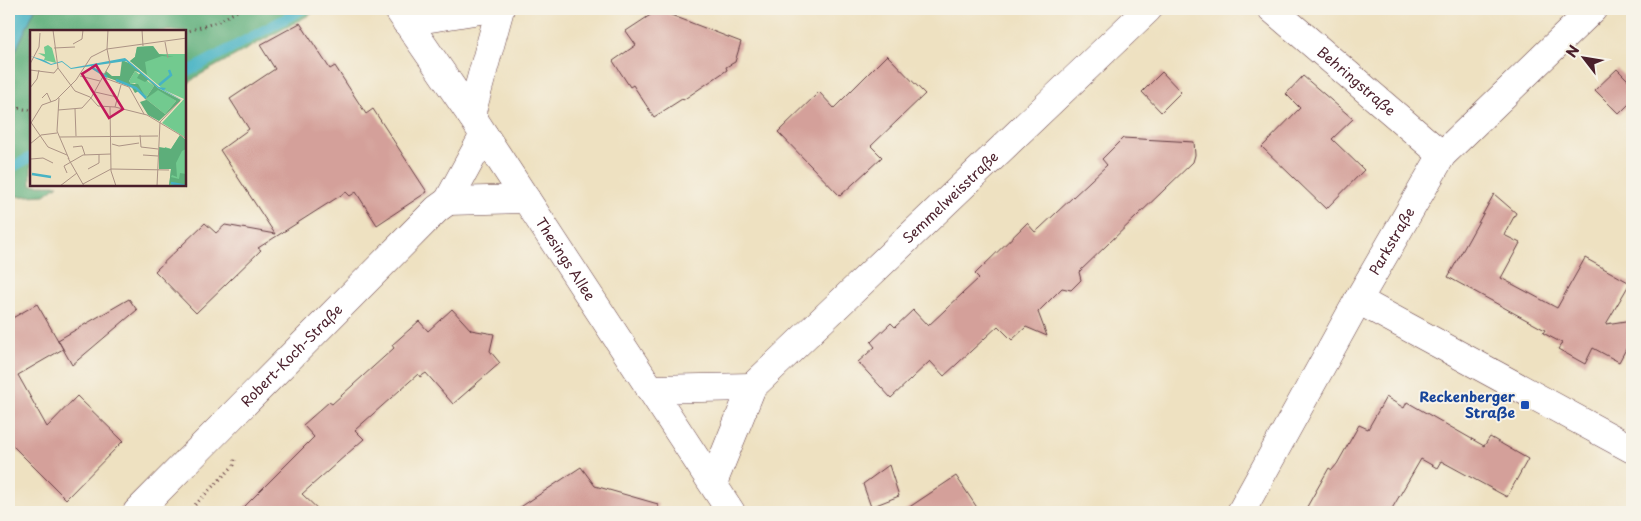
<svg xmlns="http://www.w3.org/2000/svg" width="1641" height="521" viewBox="0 0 1641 521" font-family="'Playpen Sans',sans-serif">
<rect width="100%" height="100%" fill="#f7f3e8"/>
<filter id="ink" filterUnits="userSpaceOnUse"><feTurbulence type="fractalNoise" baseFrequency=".02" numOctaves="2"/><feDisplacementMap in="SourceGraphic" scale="10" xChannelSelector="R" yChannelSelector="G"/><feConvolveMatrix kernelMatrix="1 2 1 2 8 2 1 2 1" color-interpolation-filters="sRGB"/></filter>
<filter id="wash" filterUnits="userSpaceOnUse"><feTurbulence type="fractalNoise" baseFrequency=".0096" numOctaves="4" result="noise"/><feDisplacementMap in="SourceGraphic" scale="20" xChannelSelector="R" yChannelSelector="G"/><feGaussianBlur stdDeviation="1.12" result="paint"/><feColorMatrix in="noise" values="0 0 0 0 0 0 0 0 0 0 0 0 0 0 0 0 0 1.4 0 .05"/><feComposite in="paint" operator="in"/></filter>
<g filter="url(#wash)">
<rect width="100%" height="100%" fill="#eee1c1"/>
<!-- forest -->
<path fill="#5dae7a" stroke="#546652" d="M 35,9 L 320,9 L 196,77 L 185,86 L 185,31 L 31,31 L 31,185 L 58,185 L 45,195 L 9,197 L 9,65 Z"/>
<!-- water -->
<path fill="#47b3c4" stroke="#486978" d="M 9,9 L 35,9 L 9,65 Z"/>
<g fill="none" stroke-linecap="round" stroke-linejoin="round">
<!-- stream -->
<g stroke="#47b3c4" stroke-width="10">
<path d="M 185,73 L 303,9"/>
<path d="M 9,169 L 31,157"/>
</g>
</g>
<g id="blocks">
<!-- building -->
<g fill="#d4a09a">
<path d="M 658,10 L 741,42 L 735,62 L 726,67 L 727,70 L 683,100 L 682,99 L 654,117 L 633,85 L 630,87 L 613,61 L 636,45 L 626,31 Z"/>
<path d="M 300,23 L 330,69 L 335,66 L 366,114 L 373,109 L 427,192 L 377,225 L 356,192 L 350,196 L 346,192 L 258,248 L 261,250 L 196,313 L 155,271 L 205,223 L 216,233 L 225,225 L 275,234 L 220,150 L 249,129 L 230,99 L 275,69 L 260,45 Z"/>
<path d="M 887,55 L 925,94 L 871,146 L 882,157 L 840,196 L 778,132 L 819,92 L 834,108 Z"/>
<path d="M 1617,69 L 1632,84 L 1632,101 L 1619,114 L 1595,90 Z"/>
<path d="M 1162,72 L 1181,92 L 1161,112 L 1142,92 Z"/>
<path d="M 1303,76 L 1353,119 L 1332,139 L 1364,170 L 1326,209 L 1262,147 L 1300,108 L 1286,94 Z"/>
<path d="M 1123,138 L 1194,142 L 1195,155 L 1193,162 L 1079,272 L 1081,280 L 1071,290 L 1062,288 L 1038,312 L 1047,336 L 1026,327 L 1012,340 L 998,326 L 944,376 L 930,361 L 891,398 L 858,362 L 875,347 L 871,342 L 891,323 L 895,327 L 913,310 L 928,326 L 979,278 L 975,274 L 1027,223 L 1035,232 L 1039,229 L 1107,165 L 1102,159 Z"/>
<path d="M 1494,194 L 1516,213 L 1504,235 L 1520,243 L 1501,278 L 1557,308 L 1585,258 L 1630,283 L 1606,324 L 1632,320 L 1632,338 L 1619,362 L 1593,348 L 1585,364 L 1558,349 L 1562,343 L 1543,333 L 1545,330 L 1448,277 Z"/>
<path d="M 129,299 L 137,310 L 72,365 L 58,340 Z"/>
<path d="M 37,304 L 63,349 L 18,375 L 47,427 L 77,396 L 123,441 L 66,499 L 9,442 L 9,320 Z"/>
<path d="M 452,309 L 471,330 L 494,334 L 490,351 L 500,363 L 453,404 L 426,373 L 420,377 L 418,374 L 355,430 L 364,439 L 302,494 L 321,512 L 239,512 L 314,437 L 303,425 L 329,402 L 332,404 L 394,348 L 392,345 L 419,321 L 428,331 Z"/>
<path d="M 1386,397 L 1404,408 L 1407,402 L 1484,446 L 1490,437 L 1528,459 L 1507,497 L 1441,461 L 1437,468 L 1421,459 L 1390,512 L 1304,512 L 1329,468 L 1332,470 L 1337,464 L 1359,425 L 1368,429 Z"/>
<path d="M 889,465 L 899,496 L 871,507 L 863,484 Z"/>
<path d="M 581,467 L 595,486 L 658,504 L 657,512 L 513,512 Z"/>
<path d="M 956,476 L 980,512 L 902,512 Z"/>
</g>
</g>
</g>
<g filter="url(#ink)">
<use href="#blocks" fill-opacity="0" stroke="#633c42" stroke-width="1"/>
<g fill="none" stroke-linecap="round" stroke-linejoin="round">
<defs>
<g id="minor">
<path id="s1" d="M 398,9 L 471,115 L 731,512"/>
<path id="s2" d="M 1272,9 L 1442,155"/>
<path d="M 406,22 L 486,9"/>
<path d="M 471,115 L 500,9"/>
<path d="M 448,201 L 526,199"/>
<path d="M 1358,300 L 1632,449"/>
<path d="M 650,389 L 752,387"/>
<path id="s3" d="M 713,483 L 752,387 L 1148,9"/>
<path id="s4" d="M 137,512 L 437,209 L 448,201 L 484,135"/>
<path id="s5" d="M 1241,512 L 1358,300 L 1442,155 L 1593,9"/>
</g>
</defs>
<!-- minor casing -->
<use href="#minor" stroke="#633c42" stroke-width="29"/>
<!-- path -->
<g stroke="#633c42" stroke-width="3" stroke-dasharray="1 4" stroke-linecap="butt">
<path d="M 185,32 L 217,22 L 241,9"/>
<path d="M 9,107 L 31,110"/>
<path d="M 188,512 L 234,465 L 235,459"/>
</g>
<!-- minor -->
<use href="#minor" stroke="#fff" stroke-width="28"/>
</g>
</g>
<!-- markers -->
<rect fill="#1a4fb4" stroke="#f7f3e8" stroke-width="2" x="1520" y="400" width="10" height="10" rx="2.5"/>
<g text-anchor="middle" stroke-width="4" stroke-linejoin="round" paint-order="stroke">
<!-- street labels -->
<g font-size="14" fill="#4a1f2b" stroke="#f7f3e8">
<text dy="5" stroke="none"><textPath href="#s2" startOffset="111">Behringstraße</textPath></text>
<text dy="5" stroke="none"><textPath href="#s3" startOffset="378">Semmelweisstraße</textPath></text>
<text dy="5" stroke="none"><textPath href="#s5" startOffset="310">Parkstraße</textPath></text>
<text dy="5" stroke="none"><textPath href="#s1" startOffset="301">Thesings Allee</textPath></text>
<text dy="5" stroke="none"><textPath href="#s4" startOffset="220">Robert-Koch-Straße</textPath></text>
</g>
<!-- transit labels -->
<g font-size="14" font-weight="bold" fill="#164399" stroke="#f7f3e8" text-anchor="end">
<text x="1515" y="402">Reckenberger<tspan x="1515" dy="16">Straße</tspan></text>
</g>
</g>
<!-- overview -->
<g transform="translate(30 30)">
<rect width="156" height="156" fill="#eee1c1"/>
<path d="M 18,15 L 22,18 L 26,33 L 14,30 L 15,27 L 8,23 L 15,24 L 14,17 ZM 123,16 L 129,24 L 156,24 L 156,108 L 132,93 L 154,69 L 134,60 L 100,31 L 105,27 L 107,17 ZM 105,41 L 124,56 L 116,68 L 105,53 L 101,54 L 99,51 ZM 128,59 L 146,71 L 135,84 L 116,69 ZM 150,105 L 156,110 L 156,156 L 139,156 L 141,139 L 129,139 L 135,117 L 141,119 Z" fill="#72ca8f"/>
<path d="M 123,16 L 129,24 L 144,27 L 132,26 L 115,32 L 117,45 L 100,31 L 105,27 L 107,17 ZM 92,30 L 101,34 L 128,58 L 151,70 L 129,91 L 118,85 L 110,72 L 116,70 L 109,61 L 105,63 L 101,56 L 73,46 L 76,41 L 82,46 L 90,46 ZM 105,41 L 110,43 L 107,48 L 115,52 L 118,50 L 124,56 L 116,68 L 108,54 L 101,54 L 99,51 ZM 128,60 L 146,71 L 135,84 L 116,69 ZM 150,105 L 156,110 L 156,119 L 152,121 L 146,133 L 147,147 L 142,145 L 141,147 L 149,149 L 150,143 L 156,144 L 156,156 L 141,153 L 139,156 L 141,139 L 129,139 L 129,117 L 141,119 Z" fill="#5dae7a" fill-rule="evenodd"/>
<path d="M 0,26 L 14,30 L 21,34 L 32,31 L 41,38 L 95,28 L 129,57 L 136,58 L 134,60 L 156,72 L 128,58 L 96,31 L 41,39 L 32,32 L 21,35 Z" fill="#47b3c4"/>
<path fill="none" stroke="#47b3c4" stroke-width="2.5" d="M 61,37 L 77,47M 86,50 L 106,58 L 116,68M 129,55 L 141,45 L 139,40M 2,144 L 21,147M 141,153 L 157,156"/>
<path fill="none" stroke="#ac9385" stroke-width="1" d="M 23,0 L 28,38 L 45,61 L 60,67 L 68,76 L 85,77 L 117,85 L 157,109M 112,0 L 113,16M 135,12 L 138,28M 43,14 L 52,9 L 53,0M 24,18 L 45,17M 0,34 L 9,17 L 10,3M 0,40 L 24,43 L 28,38M 50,46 L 70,51M 72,47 L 99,57 L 114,84M 0,58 L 7,49 L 9,40M 65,62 L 87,67M 12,68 L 17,63 L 21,72M 29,68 L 27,101 L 39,129M 80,77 L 81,141 L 86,156M 85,77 L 91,55M 45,79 L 46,106M 28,80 L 52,78 L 61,68 L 80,34 L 77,19 L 157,8M 0,91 L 18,117 L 37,125M 130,92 L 150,71M 1,93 L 12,75 L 26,70 L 46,50 L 61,27 L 77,19 L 78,0M 110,105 L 111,117 L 128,119M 30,107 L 128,106M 0,114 L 11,105 L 27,103M 82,114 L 89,116 L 109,113M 43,117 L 52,116 L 55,125M 113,125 L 128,126M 38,128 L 54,156M 1,129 L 13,128 L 23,133M 58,139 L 69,133 L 69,124M 37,143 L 34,136 L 53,125 L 81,124M 0,151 L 0,114M 53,154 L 81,139 L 139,140M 30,156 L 47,143M 127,156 L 130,92"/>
<path fill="#c2185b" fill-opacity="0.15" stroke="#c2185b" stroke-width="2.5" d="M 66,35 L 93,79 L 79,88 L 52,44 Z"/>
<rect width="156" height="156" fill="none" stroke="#4a1f2b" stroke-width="2.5"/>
</g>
<!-- margin -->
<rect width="1641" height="521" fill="none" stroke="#f7f3e8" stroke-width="30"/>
<!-- north arrow -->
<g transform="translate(1584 58) rotate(301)" stroke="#f7f3e8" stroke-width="4" paint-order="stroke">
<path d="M0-4L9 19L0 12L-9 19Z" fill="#4a1f2b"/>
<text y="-8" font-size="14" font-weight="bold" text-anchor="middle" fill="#4a1f2b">N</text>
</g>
</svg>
